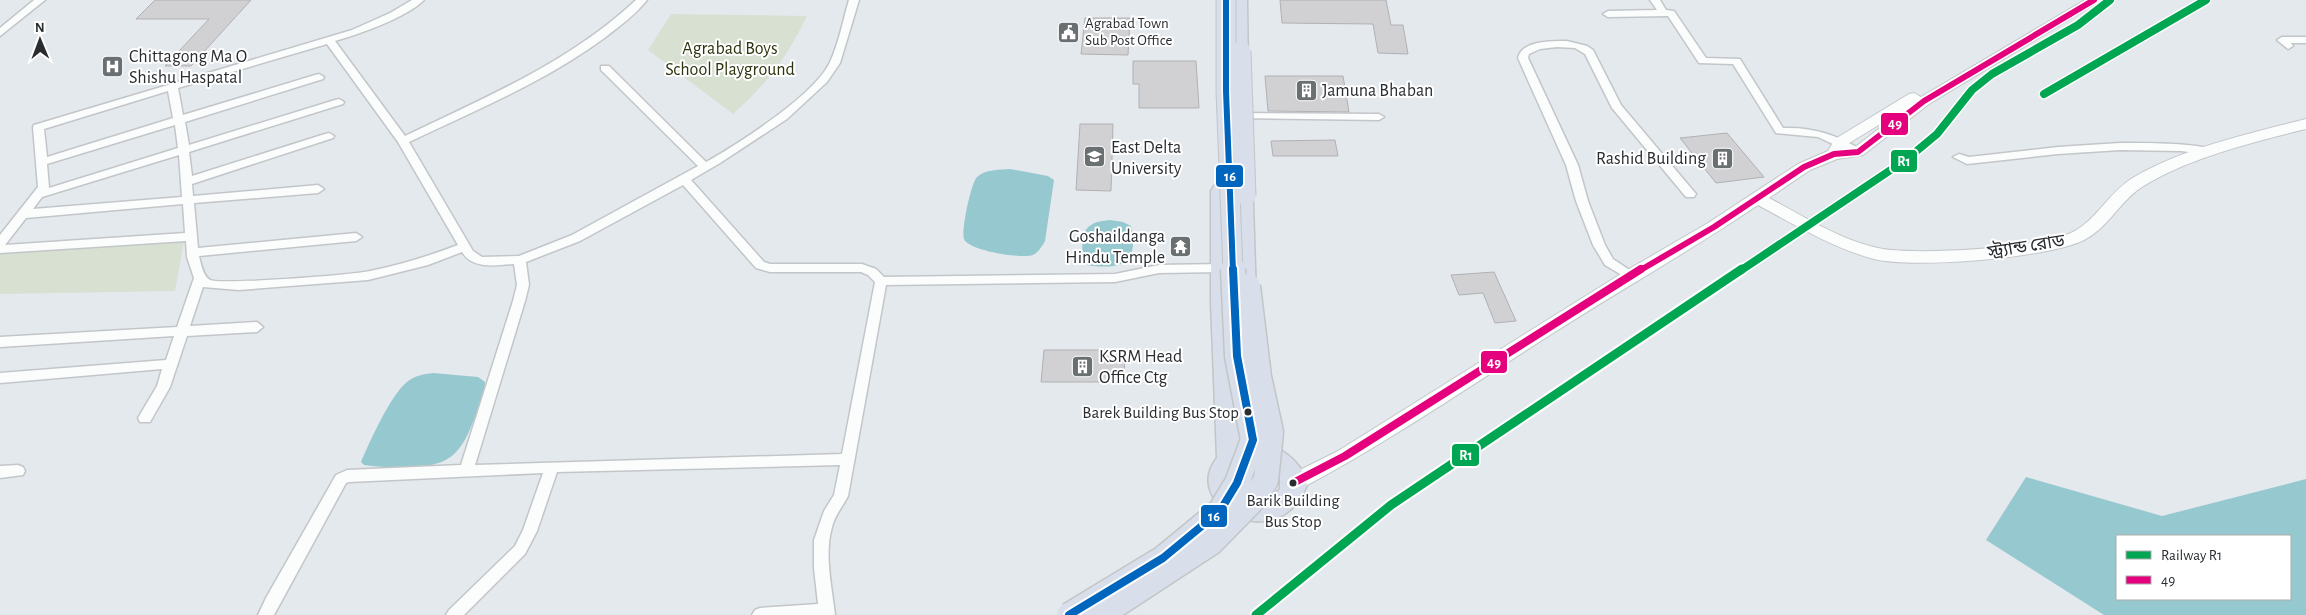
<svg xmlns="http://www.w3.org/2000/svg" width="2306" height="615" viewBox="0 0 2306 615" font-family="'Alegreya Sans','Noto Sans Bengali',sans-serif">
<rect width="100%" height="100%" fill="#e4e9ee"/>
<!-- green -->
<g fill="#d8e0d1">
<path d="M 671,14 L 807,16 C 786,59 768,82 733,114 L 648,50 Z"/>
<path d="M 184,241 L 175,291 L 0,294 L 0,252 Z"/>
</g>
<!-- water -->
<g fill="#96c8cf" fill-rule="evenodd">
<path d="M 1010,169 L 1048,176 L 1054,180 L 1045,241 C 1042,246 1039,252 1033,255 C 1022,259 969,251 964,239 C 961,231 971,183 977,177 C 985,169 1000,170 1010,169 Z"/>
<path d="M 1110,220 L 1123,222 L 1131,226 C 1140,265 1119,270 1087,265 C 1081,255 1079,232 1091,225 C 1096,221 1103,221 1110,220 Z"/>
<path d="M 433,373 L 478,377 L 485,382 C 485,395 479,410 473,422 C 469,432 464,444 456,452 C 438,473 389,468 364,465 L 361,462 C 370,441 390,396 407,382 C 414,376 423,374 433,373 Z"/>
<path d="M 2026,477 L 2162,516 L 2306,479 L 2306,615 L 2104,615 L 1986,540 ZM 2117,536 L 2290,536 L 2290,599 L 2117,599 Z"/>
</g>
<!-- building -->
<g fill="#d1d1d4" stroke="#b1b1b4">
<path d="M 155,0 L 251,0 L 191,66 L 165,66 L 209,19 L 136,19 Z"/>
<path d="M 1280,0 L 1386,0 L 1391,25 L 1403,25 L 1408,54 L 1378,53 L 1373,24 L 1282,23 Z"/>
<path d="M 1085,18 L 1130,18 L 1128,55 L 1081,54 Z"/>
<path d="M 1133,61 L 1196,61 L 1199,108 L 1139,108 L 1139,84 L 1133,84 Z"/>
<path d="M 1265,76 L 1343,76 L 1349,112 L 1268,111 Z"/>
<path d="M 1080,124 L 1113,124 L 1111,191 L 1076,190 Z"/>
<path d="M 1727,133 L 1764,177 L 1716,183 L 1680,138 Z"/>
<path d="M 1335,140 L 1338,156 L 1273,156 L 1271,141 Z"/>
<path d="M 1494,272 L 1516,321 L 1495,323 L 1483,293 L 1459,295 L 1451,275 Z"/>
<path d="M 1044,350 L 1125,350 L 1124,382 L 1041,382 Z"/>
</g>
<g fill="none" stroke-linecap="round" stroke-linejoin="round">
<defs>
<g id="street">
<path d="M 34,0 L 45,0 L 0,36 L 0,28 Z"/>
<path d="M 412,0 L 424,0 C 406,18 359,34 335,41 L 405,136 C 486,97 570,62 636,0 L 647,0 C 636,14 621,25 607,36 C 547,81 476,110 409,142 L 473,251 L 482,257 L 519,256 L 572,235 L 698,166 L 601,70 L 601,66 L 609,66 L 706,162 C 738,144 815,95 830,62 C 839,43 843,20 849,0 L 859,0 L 840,63 L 827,82 L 787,119 L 720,163 L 691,180 L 764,262 L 770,264 L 862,264 L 876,269 L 884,277 L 1115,274 L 1159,265 L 1222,264 L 1228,268 L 1222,272 L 1159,273 L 1115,282 L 886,285 L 848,496 C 843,506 835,515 832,527 C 824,555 832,587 835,615 L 752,615 L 755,610 L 760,608 L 818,604 L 814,568 L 814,540 L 824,511 L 834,495 L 840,465 L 557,472 L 537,531 L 525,554 L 464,615 L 446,615 L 449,610 L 515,546 L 523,530 L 543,473 L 349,482 L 346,483 L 274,615 L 258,615 L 266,598 L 336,475 L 347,470 L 461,465 L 513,301 L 517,285 L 514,264 C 497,265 473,270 462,252 L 428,265 L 368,280 L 239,290 L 203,287 L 190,326 L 257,322 L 263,327 L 257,332 L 187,336 L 170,387 L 150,422 L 140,422 L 138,418 L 157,386 L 162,369 L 0,383 L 0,373 L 166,360 L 174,336 L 0,347 L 0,337 L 177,327 L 194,278 L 187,257 L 186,241 L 0,253 L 0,235 L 38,187 L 33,127 L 34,125 L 352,30 L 390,13 ZM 327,44 L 398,142 L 458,245 C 429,256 400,265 370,271 C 353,275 220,285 210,280 C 203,276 201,264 199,256 L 356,241 L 362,237 L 356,233 L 198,248 L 194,203 L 318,193 L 324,189 L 318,185 L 193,196 L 192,184 L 333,138 L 334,136 L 329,133 L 325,134 L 192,176 L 189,152 L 343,104 L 344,102 L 339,99 L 335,100 L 189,145 L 185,122 L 323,79 L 324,77 L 319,74 L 315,75 L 183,115 L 178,88 ZM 168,91 L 173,118 L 47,157 L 44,129 ZM 175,125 L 178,148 L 49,188 L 47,164 ZM 179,155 L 182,197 L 33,209 L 42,197 ZM 683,185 L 756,268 L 770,272 L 861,272 L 868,275 L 875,282 L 842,454 L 475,465 L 525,301 L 529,285 L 526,262 L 580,241 ZM 183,204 L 185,233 L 5,245 L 26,218 Z"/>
<path d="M 1650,0 L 1660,0 L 1666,10 L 1674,11 L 1706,58 L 1740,59 L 1783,128 C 1814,127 1836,135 1862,150 L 1863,152 L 1862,154 L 1854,154 L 1818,137 L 1776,133 L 1733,64 L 1699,63 L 1668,16 L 1608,17 L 1603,14 L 1608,11 L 1657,10 Z"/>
<path d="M 2282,37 L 2306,37 L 2306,43 L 2291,43 L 2293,46 L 2288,49 L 2277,40 Z"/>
<path d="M 1567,41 L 1587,46 L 1593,50 L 1621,105 L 1696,194 L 1694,197 L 1686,197 L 1612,108 L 1585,54 L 1575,48 L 1557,47 L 1540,49 L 1529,54 L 1528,58 L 1578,165 L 1588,201 L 1605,245 L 1613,259 L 1634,273 L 1636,276 L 1630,280 L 1605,265 L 1593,245 L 1576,201 L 1566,165 L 1518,58 C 1522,40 1553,41 1567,41 Z"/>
<path d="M 1240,113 L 1379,114 L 1384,117 L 1379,120 L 1236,118 L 1236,114 Z"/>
<path d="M 2120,143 C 2136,143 2207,142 2216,152 L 2211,155 L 2181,151 L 2120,150 L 2058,154 L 1967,164 L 1953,157 L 1959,154 L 1969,157 L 2058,147 Z"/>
<path d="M 18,465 L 23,467 L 25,471 L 23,475 L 0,478 L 0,466 Z"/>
</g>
<path id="secondary" d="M 2085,0 L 2101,0 L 1929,104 L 1863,155 L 1837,159 L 1810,170 L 1769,198 C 1803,216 1840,240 1878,248 C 1913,256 2042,248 2073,232 C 2096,220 2109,193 2131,179 C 2180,149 2251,133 2306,119 L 2306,129 C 2256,141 2185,159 2142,187 C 2120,201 2108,228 2084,240 C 2048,258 1913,269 1874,259 C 1833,248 1795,225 1758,205 C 1693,249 1624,288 1558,330 C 1473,384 1389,442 1300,489 L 1293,491 L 1286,489 L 1283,483 L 1286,477 L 1338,451 L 1624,272 L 1708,223 L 1798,164 L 1828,151 L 1835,139 L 1909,94 L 1914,93 L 1921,97 ZM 1903,110 L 1854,148 L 1844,148 L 1846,145 Z"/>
<g id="highway">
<path d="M 1229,0 L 1247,0 L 1248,71 L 1245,75 L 1233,75 L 1230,71 Z"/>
<path d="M 1242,167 L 1249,168 L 1252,173 L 1256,296 L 1253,302 L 1245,304 L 1237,302 L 1234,296 L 1232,173 L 1235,168 Z"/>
<path d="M 1221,184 L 1228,186 L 1231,191 L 1233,303 L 1242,445 C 1268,436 1303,458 1307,485 C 1279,558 1179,506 1217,458 L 1211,303 L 1211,191 L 1214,186 ZM 1251,462 L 1262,464 L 1280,478 L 1280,489 C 1265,504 1244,506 1233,484 C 1234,471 1239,468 1251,462 Z"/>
</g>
</defs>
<!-- street casing -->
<use href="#street" stroke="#c2c6c9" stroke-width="3"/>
<!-- secondary casing -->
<use href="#secondary" stroke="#c2c6c9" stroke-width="2"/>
<!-- highway casing -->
<use href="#highway" stroke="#c3c5c7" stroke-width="3"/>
<!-- street -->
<use href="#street" fill="#fbfcfc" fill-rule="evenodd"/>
<!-- secondary -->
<use href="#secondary" fill="#fbfcfc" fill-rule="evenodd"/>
<!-- highway -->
<use href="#highway" fill="#d8deea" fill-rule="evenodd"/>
<defs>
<g id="highway-bridge-far1">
<path d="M 1226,0 L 1226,91 L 1233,271"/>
<path d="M 1241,51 L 1246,196"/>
</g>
<g id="highway-bridge">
<path d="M 1069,615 L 1163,558 L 1220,511 L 1237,483 L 1253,440 L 1237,356 L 1233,269"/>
<path d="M 1101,615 L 1211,543 L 1252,501 L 1266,480 L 1271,432 L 1259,377 L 1248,286"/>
</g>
</defs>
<!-- highway-bridge-far1 casing -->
<use href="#highway-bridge-far1" stroke="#c3c5c7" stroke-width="21" stroke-linecap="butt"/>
<!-- highway-bridge casing -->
<use href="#highway-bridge" stroke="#c3c5c7" stroke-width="27" stroke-linecap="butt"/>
<!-- highway-bridge-far1 -->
<use href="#highway-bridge-far1" stroke="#d8deea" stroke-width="19"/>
<!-- highway-bridge -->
<use href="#highway-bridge" stroke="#d8deea" stroke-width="24"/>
<defs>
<path id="bus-1-far1" d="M 1639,271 L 1714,227 L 1804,167 L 1834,154 L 1858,152 L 1924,101 L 2094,0"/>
<path id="bus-1" d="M 1293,483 L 1345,456 L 1641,269"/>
<path id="bus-2-far1" d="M 1226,0 L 1226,91 L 1233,271"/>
<path id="bus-2" d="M 1069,615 L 1163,558 L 1220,511 L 1237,483 L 1253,440 L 1237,356 L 1233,269"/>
</defs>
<!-- bus-1-far1 casing -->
<use href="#bus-1-far1" stroke="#fff" stroke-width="9"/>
<!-- bus-1 casing -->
<use href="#bus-1" stroke="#fff" stroke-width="12"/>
<!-- bus-2-far1 casing -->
<use href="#bus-2-far1" stroke="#fff" stroke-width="9"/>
<!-- bus-2 casing -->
<use href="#bus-2" stroke="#fff" stroke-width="12"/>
<!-- bus-1-far1 -->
<use href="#bus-1-far1" stroke="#e5007d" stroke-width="6"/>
<!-- bus-1 -->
<use href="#bus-1" stroke="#e5007d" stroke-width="8"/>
<!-- bus-2-far1 -->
<use href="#bus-2-far1" stroke="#0065bd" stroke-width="6"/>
<!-- bus-2 -->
<use href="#bus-2" stroke="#0065bd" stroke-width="8"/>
<defs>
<g id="rail-1-far1">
<path d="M 2044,94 L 2206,0"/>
<path d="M 1740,271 L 1907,159 L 1937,134 L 1972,90 L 1992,74 L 2078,25 L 2110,0"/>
</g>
<path id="rail-1" d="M 1256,615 L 1391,505 L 1742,269"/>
</defs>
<!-- rail-1-far1 casing -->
<use href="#rail-1-far1" stroke="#fff" stroke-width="11"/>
<!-- rail-1 casing -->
<use href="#rail-1" stroke="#fff" stroke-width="13"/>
<!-- rail-1-far1 -->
<use href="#rail-1-far1" stroke="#00a651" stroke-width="8"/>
<!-- rail-1 -->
<use href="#rail-1" stroke="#00a651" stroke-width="9"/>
</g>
<!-- icons -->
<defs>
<symbol id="civic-square" viewBox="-11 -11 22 22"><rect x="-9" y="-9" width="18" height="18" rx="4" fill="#6a6f72" stroke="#fff"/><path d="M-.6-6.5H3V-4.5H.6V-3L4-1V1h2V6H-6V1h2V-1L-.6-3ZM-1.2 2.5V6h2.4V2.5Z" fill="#fff"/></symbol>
<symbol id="hospital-square" viewBox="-11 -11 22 22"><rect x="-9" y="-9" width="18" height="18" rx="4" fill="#6a6f72" stroke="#fff"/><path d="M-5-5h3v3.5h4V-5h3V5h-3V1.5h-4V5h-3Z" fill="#fff"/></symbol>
<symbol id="building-square" viewBox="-11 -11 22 22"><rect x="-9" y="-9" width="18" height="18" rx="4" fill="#6a6f72" stroke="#fff"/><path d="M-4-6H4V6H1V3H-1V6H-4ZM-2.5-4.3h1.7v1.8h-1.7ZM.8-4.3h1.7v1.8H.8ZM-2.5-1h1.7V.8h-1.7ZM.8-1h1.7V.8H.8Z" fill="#fff"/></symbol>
<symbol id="university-square" viewBox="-11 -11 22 22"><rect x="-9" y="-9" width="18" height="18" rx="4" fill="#6a6f72" stroke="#fff"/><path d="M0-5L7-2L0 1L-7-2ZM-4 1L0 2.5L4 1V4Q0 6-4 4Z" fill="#fff"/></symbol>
<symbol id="temple-square" viewBox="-11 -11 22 22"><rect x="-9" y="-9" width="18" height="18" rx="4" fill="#6a6f72" stroke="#fff"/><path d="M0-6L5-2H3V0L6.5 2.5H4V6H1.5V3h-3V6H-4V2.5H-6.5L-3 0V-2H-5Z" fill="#fff"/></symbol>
</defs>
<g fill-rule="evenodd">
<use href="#civic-square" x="1056" y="20" width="25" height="25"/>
<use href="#hospital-square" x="100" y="54" width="25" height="25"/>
<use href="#building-square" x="1294" y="78" width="25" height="25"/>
<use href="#university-square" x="1082" y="144" width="25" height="25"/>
<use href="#building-square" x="1710" y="146" width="25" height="25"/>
<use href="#temple-square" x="1168" y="234" width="25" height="25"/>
<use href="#building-square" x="1070" y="354" width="25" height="25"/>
</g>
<!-- markers -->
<g fill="#292d30" stroke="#fff" stroke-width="2">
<circle cx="1248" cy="412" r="4.5"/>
<circle cx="1293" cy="483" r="4.5"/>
</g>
<g text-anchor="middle" stroke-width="4" stroke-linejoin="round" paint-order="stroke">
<!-- far-poi labels -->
<g font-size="15" fill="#292d30" stroke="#fff" text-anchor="start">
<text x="1085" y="28">Agrabad Town<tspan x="1085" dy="17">Sub Post Office</tspan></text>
</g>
<!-- bus labels -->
<g font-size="17" fill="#292d30" stroke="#fff" text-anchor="end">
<text x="1239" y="418">Barek Building Bus Stop</text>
<text x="1293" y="506" text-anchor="middle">Barik Building<tspan x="1293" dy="21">Bus Stop</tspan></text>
</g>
<!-- park labels -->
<g font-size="18" fill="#2c340d" stroke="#fff">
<text x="730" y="54">Agrabad Boys<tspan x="730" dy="21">School Playground</tspan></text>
</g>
<!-- poi labels -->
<g font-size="18" fill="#292d30" stroke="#fff" text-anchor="start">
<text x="129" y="62">Chittagong Ma O<tspan x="129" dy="21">Shishu Haspatal</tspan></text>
<text x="1322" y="96">Jamuna Bhaban</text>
<text x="1111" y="153">East Delta<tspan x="1111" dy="21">University</tspan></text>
<text x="1706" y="164" text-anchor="end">Rashid Building</text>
<text x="1165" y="242" text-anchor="end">Goshaildanga<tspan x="1165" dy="21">Hindu Temple</tspan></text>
<text x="1099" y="362">KSRM Head<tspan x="1099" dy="21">Office Ctg</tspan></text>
</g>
<!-- street labels -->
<g font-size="18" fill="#292d30" stroke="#fff">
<text transform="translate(2026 246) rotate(-9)" y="6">স্ট্র্যান্ড রোড</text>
</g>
</g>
<g stroke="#fff" stroke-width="2">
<rect x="1880" y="112" width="29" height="24" rx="5" fill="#e5007d"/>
<rect x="1890" y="149" width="28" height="24" rx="5" fill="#00a651"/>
<rect x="1215" y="164" width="29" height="24" rx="5" fill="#0065bd"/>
<rect x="1480" y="350" width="28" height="24" rx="5" fill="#e5007d"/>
<rect x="1451" y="443" width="29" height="24" rx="5" fill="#00a651"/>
<rect x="1200" y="504" width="28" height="24" rx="5" fill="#0065bd"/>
</g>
<g font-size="14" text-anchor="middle" font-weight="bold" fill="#fff">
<text x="1895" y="128">49</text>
<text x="1904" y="166">R1</text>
<text x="1230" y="181">16</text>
<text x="1494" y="367">49</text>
<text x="1466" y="460">R1</text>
<text x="1214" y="521">16</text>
</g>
<!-- legend -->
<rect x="2116" y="535" width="175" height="65" fill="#ffffff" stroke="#a9abac"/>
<rect x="2126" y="551" width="25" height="8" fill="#00a651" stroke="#a9abac"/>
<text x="2161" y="560" font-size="15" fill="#292d30">Railway R1</text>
<rect x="2126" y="576" width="25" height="8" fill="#e5007d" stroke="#a9abac"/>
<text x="2161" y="585" font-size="15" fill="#292d30">49</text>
<!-- north arrow -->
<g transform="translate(40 40) rotate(359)" stroke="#ffffff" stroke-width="4" paint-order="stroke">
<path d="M0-4L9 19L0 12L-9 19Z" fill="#292d30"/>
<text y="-8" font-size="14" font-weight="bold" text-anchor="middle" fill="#292d30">N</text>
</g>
</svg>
